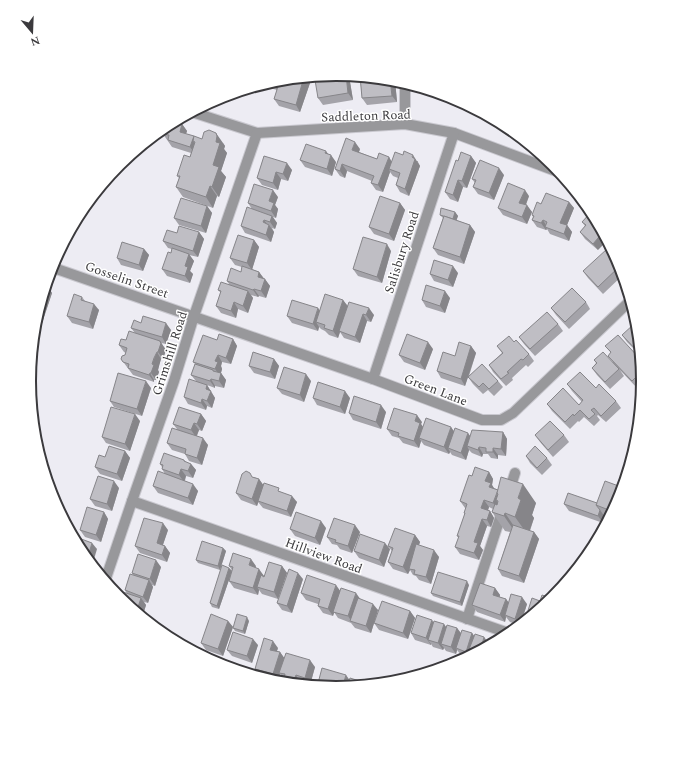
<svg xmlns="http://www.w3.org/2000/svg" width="673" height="763" viewBox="0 0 673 763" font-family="Spectral,serif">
<rect width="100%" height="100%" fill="#edecf3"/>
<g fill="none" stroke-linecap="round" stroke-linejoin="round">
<defs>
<g id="minor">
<path d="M 405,82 L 405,124"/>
<path d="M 192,112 L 257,133 L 405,124 L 454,133 L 561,173"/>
<path d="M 51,267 L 373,379 L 482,420 L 501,420 L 513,413 L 631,300"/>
<path d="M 373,379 L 454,133"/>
<path d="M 509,492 L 515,473"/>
<path d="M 132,501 L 511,634"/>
<path d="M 105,581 L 132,501 L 174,381 L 194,316 L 257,133"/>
<path d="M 467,619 L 503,509"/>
</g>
</defs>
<!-- minor casing -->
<use href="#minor" stroke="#c9c8cf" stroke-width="12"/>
<!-- minor -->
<use href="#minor" stroke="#98989b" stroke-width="10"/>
</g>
<!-- wall -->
<g fill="#a4a3a9">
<path d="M 360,76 L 395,80 L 397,102 L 367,105 L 362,98 Z"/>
<path d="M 277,80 L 310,83 L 300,112 L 279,106 L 274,99 L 277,90 L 259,85 Z"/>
<path d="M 350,82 L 353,100 L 323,105 L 318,98 Z"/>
<path d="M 238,92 L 236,99 L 225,96 Z"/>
<path d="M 463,102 L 499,122 L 498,124 L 484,118 L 481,114 L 480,115 L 467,110 L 463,103 Z"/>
<path d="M 182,124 L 187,131 L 186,134 L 194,137 L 202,139 L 223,143 L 225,146 L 224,149 L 227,153 L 221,171 L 226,177 L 219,197 L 217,196 L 213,208 L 183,197 L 176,187 L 179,178 L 177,176 L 190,157 L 191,153 L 172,147 L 163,134 Z"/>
<path d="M 503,124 L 508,126 L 512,130 L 506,127 Z"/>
<path d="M 155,134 L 153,143 L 147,141 Z"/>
<path d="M 360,149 L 359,152 L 377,159 L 389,157 L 391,161 L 418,161 L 418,162 L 420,166 L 409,196 L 400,192 L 396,185 L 398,178 L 393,176 L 390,172 L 383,192 L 376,190 L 371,183 L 372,181 L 347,171 L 345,178 L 340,176 L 335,169 Z"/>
<path d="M 264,156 L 292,170 L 288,181 L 281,179 L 278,190 L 262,185 L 257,178 Z"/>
<path d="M 471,156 L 476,163 L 467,188 L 463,187 L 458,202 L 450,199 L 445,192 L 458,161 Z"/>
<path d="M 300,160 L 336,162 L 332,176 L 305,167 Z"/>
<path d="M 504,175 L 494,200 L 478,194 L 473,187 L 475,183 L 472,179 Z"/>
<path d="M 529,196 L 526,205 L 532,212 L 527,224 L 503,215 L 498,208 Z"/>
<path d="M 278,197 L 275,205 L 278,209 L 276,218 L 273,217 L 277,223 L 275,229 L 272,228 L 274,232 L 271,242 L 245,233 L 241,226 L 252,209 L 248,203 Z"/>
<path d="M 569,202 L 574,208 L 567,225 L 572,232 L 569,241 L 550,234 L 547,229 L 546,230 L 537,227 L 532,220 L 533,217 L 532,215 Z"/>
<path d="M 400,203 L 405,210 L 394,241 L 374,234 L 369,227 Z"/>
<path d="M 207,206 L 212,213 L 206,233 L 179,225 L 174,218 Z"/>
<path d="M 592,211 L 598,250 L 585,239 L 580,232 L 585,226 L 582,222 Z"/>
<path d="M 455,212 L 458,216 L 456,220 L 470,225 L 475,232 L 464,264 L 438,255 L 433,248 L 443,218 L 440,215 Z"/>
<path d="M 76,219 L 67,247 L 62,245 Z"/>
<path d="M 199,232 L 204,239 L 198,257 L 189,255 L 194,261 L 190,271 L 193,274 L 190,283 L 167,276 L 162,269 L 171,253 L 172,249 L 168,248 L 163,241 L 177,233 Z"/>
<path d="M 254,240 L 259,247 L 252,269 L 259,272 L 270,286 L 266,298 L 259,296 L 258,297 L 251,295 L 253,298 L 248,313 L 238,309 L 236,318 L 221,313 L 216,306 L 221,293 L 218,290 L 229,284 L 227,281 L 241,272 L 242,267 L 235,265 L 230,258 Z"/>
<path d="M 144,249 L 149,255 L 143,271 L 121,265 L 117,258 Z"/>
<path d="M 391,251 L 382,283 L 358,276 L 353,269 Z"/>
<path d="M 621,264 L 624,274 L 603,294 L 588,278 L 583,271 Z"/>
<path d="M 458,273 L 453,287 L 434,281 L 430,274 Z"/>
<path d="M 46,285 L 47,286 L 52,293 L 42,323 L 36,321 L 41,327 L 32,353 L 35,321 Z"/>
<path d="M 82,297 L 85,301 L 99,310 L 93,329 L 72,323 L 67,316 Z"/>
<path d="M 450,298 L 445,313 L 426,307 L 422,300 Z"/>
<path d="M 343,300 L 348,306 L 374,315 L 371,322 L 367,321 L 360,343 L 344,338 L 340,332 L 338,338 L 329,335 L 325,331 L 321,329 L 319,327 L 318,331 L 292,323 L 287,316 L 320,311 Z"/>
<path d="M 586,302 L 590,309 L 569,329 L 556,315 L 551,308 Z"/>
<path d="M 141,323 L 171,330 L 166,344 L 161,343 L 166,350 L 163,359 L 161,359 L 159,365 L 158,370 L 159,372 L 156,380 L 154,380 L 154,382 L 133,375 L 121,359 L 125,355 L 126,353 L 124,352 L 119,345 L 135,333 L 131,328 Z"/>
<path d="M 558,324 L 563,331 L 535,356 L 524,344 L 519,337 Z"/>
<path d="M 639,329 L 642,357 L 627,342 L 622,335 Z"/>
<path d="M 233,339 L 237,346 L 231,364 L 222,362 L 221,366 L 222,369 L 221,373 L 226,380 L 224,388 L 215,386 L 215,388 L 207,385 L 215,398 L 212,408 L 207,406 L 206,410 L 188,404 L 184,397 L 196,381 L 191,375 L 195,364 L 193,362 L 217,340 Z"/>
<path d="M 514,342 L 529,354 L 534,361 L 528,367 L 526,365 L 512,378 L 513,380 L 506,386 L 493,372 L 489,365 L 502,353 L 497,346 Z"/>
<path d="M 471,346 L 476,353 L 469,376 L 498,381 L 503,387 L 494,396 L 488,390 L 483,394 L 473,384 L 468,377 L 465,386 L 441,378 L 437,371 L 455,356 Z"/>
<path d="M 605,346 L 641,360 L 642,362 L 643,370 L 642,371 L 643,372 L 644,381 L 637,388 L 620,370 L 624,376 L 610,389 L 597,375 L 592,368 L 596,363 L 594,360 L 613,362 L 608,356 L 611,353 Z"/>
<path d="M 433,349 L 425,370 L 404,362 L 399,355 Z"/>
<path d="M 274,359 L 279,366 L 275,379 L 254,373 L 249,366 Z"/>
<path d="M 311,381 L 304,402 L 282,394 L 277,388 Z"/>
<path d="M 567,384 L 596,388 L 616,401 L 621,408 L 606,422 L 598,415 L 597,416 L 600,420 L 594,426 L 584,417 L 579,422 L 578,421 L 570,429 L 552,411 L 547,404 L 579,405 L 582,402 L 572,391 Z"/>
<path d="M 151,388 L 142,416 L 114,407 L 110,401 Z"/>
<path d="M 313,398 L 350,398 L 345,414 L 317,405 Z"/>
<path d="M 386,412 L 381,429 L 353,420 L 349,413 Z"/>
<path d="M 201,414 L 206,421 L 202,431 L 199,430 L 197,436 L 208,445 L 202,465 L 189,461 L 185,454 L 172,450 L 167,443 L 177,429 L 173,424 Z"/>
<path d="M 140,421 L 130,451 L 106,443 L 102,437 Z"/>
<path d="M 422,422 L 421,424 L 423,427 L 454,431 L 470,436 L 503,432 L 507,439 L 506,456 L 498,455 L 498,459 L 491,458 L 488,454 L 483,454 L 482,457 L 472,453 L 469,450 L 466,460 L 452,455 L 450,452 L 449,454 L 424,445 L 421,441 L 419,448 L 403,443 L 399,438 L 392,436 L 387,429 Z"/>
<path d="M 535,435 L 564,435 L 569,442 L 553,457 L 540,442 Z"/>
<path d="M 125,451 L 130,458 L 122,481 L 100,474 L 95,467 L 105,457 Z"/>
<path d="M 526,456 L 547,458 L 552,465 L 542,475 L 530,463 Z"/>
<path d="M 184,460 L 186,462 L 191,464 L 196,470 L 193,478 L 186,476 L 185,481 L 198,491 L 193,505 L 158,493 L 153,486 L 165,474 L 162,469 L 162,467 L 160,464 Z"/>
<path d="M 489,472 L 493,479 L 492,485 L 494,488 L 498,490 L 499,487 L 498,486 L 536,503 L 532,515 L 534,518 L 530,531 L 534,532 L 539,539 L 524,583 L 502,576 L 498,569 L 510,532 L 505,531 L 492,512 L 493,509 L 489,507 L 488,511 L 490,511 L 494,518 L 491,527 L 487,526 L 480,546 L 483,550 L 479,560 L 460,554 L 455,547 L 459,538 L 457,536 L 465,514 L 464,513 L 466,508 L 465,508 L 460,501 L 472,476 Z"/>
<path d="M 254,477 L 259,479 L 263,485 L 281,492 L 297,502 L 291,517 L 263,508 L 258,502 L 257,506 L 241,500 L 236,493 Z"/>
<path d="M 620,486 L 620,499 L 608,522 L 605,517 L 603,523 L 569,511 L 564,504 L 597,503 Z"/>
<path d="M 119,488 L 112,511 L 95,506 L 90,499 Z"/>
<path d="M 104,512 L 108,519 L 101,542 L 85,537 L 80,530 Z"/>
<path d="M 326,528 L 320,545 L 295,536 L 290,529 Z"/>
<path d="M 168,530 L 163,545 L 165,546 L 170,553 L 167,562 L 140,553 L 135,546 Z"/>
<path d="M 360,532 L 352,553 L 340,549 L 337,545 L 332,544 L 327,537 Z"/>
<path d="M 415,535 L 420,542 L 419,545 L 439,557 L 431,584 L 419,580 L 416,576 L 413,575 L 410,570 L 408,574 L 393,569 L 388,562 L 392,551 L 388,546 Z"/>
<path d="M 223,548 L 226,551 L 220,570 L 198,563 L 196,560 Z"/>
<path d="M 390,549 L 384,567 L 359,558 L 354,551 Z"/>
<path d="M 229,566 L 256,566 L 255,567 L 264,576 L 282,566 L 287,573 L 278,599 L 262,594 L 259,590 L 258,595 L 234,588 L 229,581 L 232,570 Z"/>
<path d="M 161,567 L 155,586 L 152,585 L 153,587 L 148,603 L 144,602 L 146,605 L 142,618 L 120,600 L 127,594 L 125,590 L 133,575 L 132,573 Z"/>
<path d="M 229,568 L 232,571 L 219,609 L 212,607 L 210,603 Z"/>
<path d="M 303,579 L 292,613 L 282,610 L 277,603 Z"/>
<path d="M 469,585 L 462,606 L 433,596 L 431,593 Z"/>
<path d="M 495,588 L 500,595 L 500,597 L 506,599 L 509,603 L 527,604 L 520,626 L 510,622 L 506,617 L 505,622 L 477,612 L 472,605 Z"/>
<path d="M 340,591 L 360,599 L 378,610 L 371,633 L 355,628 L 351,623 L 338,618 L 334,612 L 333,616 L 323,613 L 318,606 L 318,604 L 306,600 L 301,593 Z"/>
<path d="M 410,611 L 415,618 L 408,639 L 379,630 L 374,623 Z"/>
<path d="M 228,621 L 233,627 L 223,656 L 206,650 L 201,643 Z"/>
<path d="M 249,621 L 245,634 L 235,631 L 233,628 Z"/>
<path d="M 434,623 L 446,627 L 457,628 L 461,633 L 472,633 L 474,636 L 484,637 L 489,644 L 488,647 L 469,658 L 461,655 L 457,650 L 456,654 L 446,651 L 444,648 L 443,650 L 433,647 L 431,644 L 431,645 L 415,640 L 411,633 Z"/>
<path d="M 258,645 L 252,663 L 232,656 L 227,650 Z"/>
<path d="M 278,648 L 277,651 L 280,652 L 284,658 L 315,667 L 310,685 L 300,682 L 299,685 L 288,684 L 280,674 L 278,681 L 260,676 L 255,669 Z"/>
</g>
<!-- shaded-wall -->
<g fill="#868589">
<path d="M 346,75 L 350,82 L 353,100 L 348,93 Z"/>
<path d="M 304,77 L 306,77 L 310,83 L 300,112 L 296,105 Z"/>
<path d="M 390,79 L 395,80 L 397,102 L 392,96 Z"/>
<path d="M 277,80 L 280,80 L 277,90 L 272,83 L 273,81 Z"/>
<path d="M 238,92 L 236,99 L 232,93 Z"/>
<path d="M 477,109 L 480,111 L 479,111 L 481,114 L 480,115 Z"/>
<path d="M 495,119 L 499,122 L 498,124 Z"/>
<path d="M 182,124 L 187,131 L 184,139 L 180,132 Z"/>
<path d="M 216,133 L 223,143 L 225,146 L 224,149 L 227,153 L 221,171 L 226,177 L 219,197 L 212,187 Z"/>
<path d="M 155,134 L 153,143 L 150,139 Z"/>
<path d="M 194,136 L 198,143 L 193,141 L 197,147 L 195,154 L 190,147 Z"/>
<path d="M 355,142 L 360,149 L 357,157 L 352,150 Z"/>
<path d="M 326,151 L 331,158 L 331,155 L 336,162 L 332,176 L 327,169 L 325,153 Z"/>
<path d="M 413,155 L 420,166 L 409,196 L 405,189 Z"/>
<path d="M 471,156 L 476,163 L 467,188 L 462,181 Z"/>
<path d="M 389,157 L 393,164 L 389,169 L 390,172 L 383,192 L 378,185 Z"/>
<path d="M 287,163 L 292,170 L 288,181 L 283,174 Z"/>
<path d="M 342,164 L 347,171 L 345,178 L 340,171 Z"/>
<path d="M 499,168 L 504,175 L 494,200 L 489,193 Z"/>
<path d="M 276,172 L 281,179 L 278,190 L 273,183 Z"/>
<path d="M 458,180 L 463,187 L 458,202 L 453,195 Z"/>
<path d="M 210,186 L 217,196 L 213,208 L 206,197 Z"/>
<path d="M 273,190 L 278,197 L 275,205 L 278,209 L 276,218 L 271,211 L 269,201 Z"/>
<path d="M 525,190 L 529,196 L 524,209 L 519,203 Z"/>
<path d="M 569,202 L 574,208 L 565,230 L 560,223 Z"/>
<path d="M 400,203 L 405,210 L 394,241 L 389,234 Z"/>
<path d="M 527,205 L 532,212 L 527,224 L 522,217 Z"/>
<path d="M 85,206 L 83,212 L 81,210 Z"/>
<path d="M 207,206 L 212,213 L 206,233 L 201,226 Z"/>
<path d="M 455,212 L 458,216 L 456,222 L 453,219 Z"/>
<path d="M 272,216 L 277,223 L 275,229 L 270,222 Z"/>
<path d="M 76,219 L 67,247 L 64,242 Z"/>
<path d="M 264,220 L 269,227 L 269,225 L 274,232 L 271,242 L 266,235 L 263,222 Z"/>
<path d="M 543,220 L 547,227 L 545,227 L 547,229 L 546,230 L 541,223 Z"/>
<path d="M 470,225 L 475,232 L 464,264 L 460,257 Z"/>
<path d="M 567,225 L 572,232 L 569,241 L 564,234 Z"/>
<path d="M 199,232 L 204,239 L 198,257 L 193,251 Z"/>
<path d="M 603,232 L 608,240 L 598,250 L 593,244 Z"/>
<path d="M 254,240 L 259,247 L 252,270 L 247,263 Z"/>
<path d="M 387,244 L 391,251 L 382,283 L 377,277 Z"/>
<path d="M 144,249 L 149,255 L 143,271 L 139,265 Z"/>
<path d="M 189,254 L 194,261 L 190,271 L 193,274 L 190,283 L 185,276 L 185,266 Z"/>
<path d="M 453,266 L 458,273 L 453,287 L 448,280 Z"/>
<path d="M 259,272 L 264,279 L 262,284 L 258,277 Z"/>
<path d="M 265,279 L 270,286 L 266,298 L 261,291 Z"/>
<path d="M 47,286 L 52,293 L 42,323 L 37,316 Z"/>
<path d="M 254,289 L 259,296 L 258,297 L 253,290 Z"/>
<path d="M 248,291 L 253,298 L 248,313 L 243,306 Z"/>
<path d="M 445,291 L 450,298 L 445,313 L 440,306 Z"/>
<path d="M 343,300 L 348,307 L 338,338 L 333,331 Z"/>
<path d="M 234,302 L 238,309 L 236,318 L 231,311 Z"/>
<path d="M 94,304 L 99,310 L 93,329 L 89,322 Z"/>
<path d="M 318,308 L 323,315 L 316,322 L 319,327 L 318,331 L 313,324 Z"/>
<path d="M 369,308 L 374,315 L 371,322 L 366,315 Z"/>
<path d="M 363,314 L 367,321 L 360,343 L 355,337 Z"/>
<path d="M 36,321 L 41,327 L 32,353 L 35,323 Z"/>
<path d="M 166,323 L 171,330 L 166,344 L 162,337 Z"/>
<path d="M 233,339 L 237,346 L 231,364 L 226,358 Z"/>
<path d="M 160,341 L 166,350 L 163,359 L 158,352 Z"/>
<path d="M 428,342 L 433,349 L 425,370 L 420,363 Z"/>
<path d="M 471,346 L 476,353 L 465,386 L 461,379 Z"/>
<path d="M 157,352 L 161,359 L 158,370 L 159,372 L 156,380 L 151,373 L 152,364 Z"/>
<path d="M 218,355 L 222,362 L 221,366 L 222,369 L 220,376 L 215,369 L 215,361 Z"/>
<path d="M 274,359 L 279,366 L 275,379 L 270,372 Z"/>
<path d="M 150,373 L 154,380 L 154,382 L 149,375 Z"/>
<path d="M 221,373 L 226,380 L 224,388 L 219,381 Z"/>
<path d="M 306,374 L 311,381 L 304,402 L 300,395 Z"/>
<path d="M 211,379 L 215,386 L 215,388 L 210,381 Z"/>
<path d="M 146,381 L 151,388 L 142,416 L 137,409 Z"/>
<path d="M 207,385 L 215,398 L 212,408 L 207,401 L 206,389 Z"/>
<path d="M 345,391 L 350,398 L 345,414 L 340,407 Z"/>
<path d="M 202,399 L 207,406 L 206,410 L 201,403 Z"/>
<path d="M 381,405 L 386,412 L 381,429 L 376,422 Z"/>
<path d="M 135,414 L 140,421 L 130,451 L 125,444 Z"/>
<path d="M 201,414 L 206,421 L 202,431 L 197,424 Z"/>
<path d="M 417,415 L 422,422 L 421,424 L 425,430 L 419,438 L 421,441 L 419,448 L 414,441 L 415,421 Z"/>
<path d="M 194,423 L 199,430 L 196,437 L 191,430 Z"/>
<path d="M 451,427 L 456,434 L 448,448 L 450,452 L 449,454 L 444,447 Z"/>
<path d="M 503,432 L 507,439 L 506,456 L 501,449 Z"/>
<path d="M 468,433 L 473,440 L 467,446 L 469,450 L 466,460 L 461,453 Z"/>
<path d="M 203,438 L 208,445 L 202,465 L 197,458 Z"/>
<path d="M 479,447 L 483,454 L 482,457 L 478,450 Z"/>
<path d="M 493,448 L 498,455 L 498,459 L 493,452 Z"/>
<path d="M 125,451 L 130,458 L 122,481 L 117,474 Z"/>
<path d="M 191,464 L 196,470 L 193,478 L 188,471 Z"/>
<path d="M 181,469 L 186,476 L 184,482 L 179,475 Z"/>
<path d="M 489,472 L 493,479 L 492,485 L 495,490 L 494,494 L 485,481 Z"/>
<path d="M 259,479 L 264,486 L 257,506 L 252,499 Z"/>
<path d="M 114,481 L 119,488 L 112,511 L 107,504 Z"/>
<path d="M 193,484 L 198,491 L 193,505 L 188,498 Z"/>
<path d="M 523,484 L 536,503 L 532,515 L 534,518 L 528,535 L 515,517 L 518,498 Z"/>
<path d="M 497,494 L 502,500 L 498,501 L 496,500 L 500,506 L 498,510 L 493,503 Z"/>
<path d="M 292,496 L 297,502 L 291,517 L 287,511 Z"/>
<path d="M 484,500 L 489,507 L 486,515 L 481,508 Z"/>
<path d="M 600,510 L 605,517 L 603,523 L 598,516 Z"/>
<path d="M 490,511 L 494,518 L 491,527 L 487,520 Z"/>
<path d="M 104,512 L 108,519 L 101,542 L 96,535 Z"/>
<path d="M 505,513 L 518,532 L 517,535 L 504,516 Z"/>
<path d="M 482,519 L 487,526 L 480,546 L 483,550 L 479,560 L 474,553 L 474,542 Z"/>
<path d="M 321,521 L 326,528 L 320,545 L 315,538 Z"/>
<path d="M 163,523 L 168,530 L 161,550 L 157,543 Z"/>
<path d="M 355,525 L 360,532 L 352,553 L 348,546 Z"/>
<path d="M 534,532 L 539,539 L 524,583 L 519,576 Z"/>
<path d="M 415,535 L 420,542 L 410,569 L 409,569 L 410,570 L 408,574 L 403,567 Z"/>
<path d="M 92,543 L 97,549 L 92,566 L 87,560 Z"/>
<path d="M 385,543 L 390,549 L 384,567 L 379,560 Z"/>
<path d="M 165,546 L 170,553 L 167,562 L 162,555 Z"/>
<path d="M 223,548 L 226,551 L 220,570 L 218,566 Z"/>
<path d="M 434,550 L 439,557 L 431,584 L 426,577 Z"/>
<path d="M 251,559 L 256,566 L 254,572 L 249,565 Z"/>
<path d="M 156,560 L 161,567 L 155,586 L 150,579 Z"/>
<path d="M 282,566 L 287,573 L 278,599 L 274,592 Z"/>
<path d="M 229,568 L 232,571 L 219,609 L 217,606 Z"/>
<path d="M 259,569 L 264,576 L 260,588 L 257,587 L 259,590 L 258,595 L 253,588 Z"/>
<path d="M 298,573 L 303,579 L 292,613 L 287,606 Z"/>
<path d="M 149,580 L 153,587 L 148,603 L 143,597 Z"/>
<path d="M 467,581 L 469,585 L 462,606 L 460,602 Z"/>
<path d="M 336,585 L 341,592 L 333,616 L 328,609 Z"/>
<path d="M 495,588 L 500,595 L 498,601 L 493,595 Z"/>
<path d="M 356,593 L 361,600 L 352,622 L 348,616 Z"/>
<path d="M 522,597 L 527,604 L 520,626 L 515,619 Z"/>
<path d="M 141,598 L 146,605 L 142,618 L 136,613 Z"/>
<path d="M 506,599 L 511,606 L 505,615 L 506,617 L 505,622 L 500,615 Z"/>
<path d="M 373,604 L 378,610 L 371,633 L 366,626 Z"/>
<path d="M 410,611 L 415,618 L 408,639 L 403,633 Z"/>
<path d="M 247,617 L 249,621 L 245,634 L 243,631 Z"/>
<path d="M 432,620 L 436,627 L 428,640 L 431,644 L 431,645 L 426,638 Z"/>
<path d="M 228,621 L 233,627 L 223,656 L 218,649 Z"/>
<path d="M 444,624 L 449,631 L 441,644 L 444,648 L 443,650 L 438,643 Z"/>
<path d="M 457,628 L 462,635 L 456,648 L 457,650 L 456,654 L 451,647 Z"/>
<path d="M 472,633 L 477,640 L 468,652 L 471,656 L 470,657 L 466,652 Z"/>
<path d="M 484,637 L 489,644 L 488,647 L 480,652 Z"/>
<path d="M 253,639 L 258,645 L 252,663 L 247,656 Z"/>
<path d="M 273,641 L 278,648 L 275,656 L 270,650 Z"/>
<path d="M 280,652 L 285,659 L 279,673 L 280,674 L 278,681 L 273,674 Z"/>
<path d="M 310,660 L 315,667 L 310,685 L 305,678 Z"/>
<path d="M 296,675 L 300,682 L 299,685 L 296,685 L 293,682 Z"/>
<path d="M 346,675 L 351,682 L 349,688 L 342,688 Z"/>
</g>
<!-- building -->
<g fill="#bfbec4" stroke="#868589">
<path d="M 346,75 L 348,93 L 318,98 L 315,80 Z"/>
<path d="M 360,76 L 390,79 L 392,96 L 362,98 Z"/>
<path d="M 304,77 L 296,105 L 274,99 L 280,80 Z"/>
<path d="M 174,121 L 182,124 L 180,132 L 194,136 L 190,147 L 168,140 L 169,135 L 163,134 L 166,126 Z"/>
<path d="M 209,130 L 216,133 L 217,136 L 216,142 L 220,143 L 213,165 L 219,167 L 212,187 L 210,186 L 206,197 L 176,187 L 180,176 L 177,176 L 184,155 L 190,157 L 195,142 L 193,141 L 194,136 L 202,139 L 204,132 Z"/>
<path d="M 346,138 L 355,142 L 352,150 L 377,159 L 379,153 L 389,157 L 378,185 L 371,183 L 374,176 L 342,164 L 340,171 L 335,169 Z"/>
<path d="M 306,144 L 326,151 L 325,153 L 331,155 L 327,169 L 300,160 Z"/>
<path d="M 404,151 L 413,155 L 412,157 L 415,159 L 405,189 L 396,185 L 400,173 L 389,169 L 395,152 L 403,155 Z"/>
<path d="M 461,152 L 471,156 L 462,181 L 458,180 L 453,195 L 445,192 L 456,160 L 458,161 Z"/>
<path d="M 264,156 L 287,163 L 283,174 L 276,172 L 273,183 L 257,178 Z"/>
<path d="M 480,160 L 499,168 L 489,193 L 473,187 L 476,180 L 472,179 Z"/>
<path d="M 508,183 L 525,190 L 519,203 L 527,205 L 522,217 L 498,208 Z"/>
<path d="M 254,184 L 273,190 L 269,201 L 274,203 L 271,211 L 248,203 Z"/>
<path d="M 546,193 L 569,202 L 560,223 L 567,225 L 564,234 L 545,227 L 547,222 L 543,220 L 541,223 L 532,220 L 534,216 L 532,215 L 537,202 L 541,204 Z"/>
<path d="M 380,196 L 400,203 L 389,234 L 369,227 Z"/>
<path d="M 181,198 L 207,206 L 201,226 L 174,218 Z"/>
<path d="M 247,207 L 272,216 L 270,222 L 264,220 L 263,222 L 269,225 L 266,235 L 241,226 Z"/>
<path d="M 441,208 L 455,212 L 453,219 L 440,215 Z"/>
<path d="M 592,211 L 599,223 L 598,223 L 603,232 L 593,244 L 580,232 L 586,225 L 582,222 Z"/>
<path d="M 444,216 L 470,225 L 460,257 L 433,248 Z"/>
<path d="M 179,226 L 199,232 L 193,251 L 163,241 L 167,230 L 177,233 Z"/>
<path d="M 238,235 L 254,240 L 247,263 L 230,258 Z"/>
<path d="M 363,237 L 387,244 L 377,277 L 353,269 Z"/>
<path d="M 122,242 L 144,249 L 139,265 L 117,258 Z"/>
<path d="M 172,248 L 189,254 L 185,266 L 188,267 L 185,276 L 162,269 L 168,252 L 171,253 Z"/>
<path d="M 607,249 L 620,263 L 621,265 L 598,287 L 583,271 Z"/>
<path d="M 434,260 L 453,266 L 448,280 L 430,274 Z"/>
<path d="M 242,266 L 259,272 L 258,277 L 265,279 L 261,291 L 254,289 L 253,290 L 227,281 L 231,268 L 241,272 Z"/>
<path d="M 221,282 L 248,291 L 243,306 L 234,302 L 231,311 L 216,306 L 221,291 L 218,290 Z"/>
<path d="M 46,285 L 47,286 L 37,316 Z"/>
<path d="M 426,285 L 445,291 L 440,306 L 422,300 Z"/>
<path d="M 572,288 L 586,302 L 565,322 L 551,308 Z"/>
<path d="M 74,294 L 82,297 L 81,300 L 94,304 L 89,322 L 67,316 Z"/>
<path d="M 325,294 L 343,300 L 333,331 L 324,328 L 325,325 L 316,322 Z"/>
<path d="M 292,300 L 318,308 L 313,324 L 287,316 Z"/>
<path d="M 349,302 L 369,308 L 366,315 L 363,314 L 355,337 L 339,331 Z"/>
<path d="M 547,312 L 558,324 L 530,349 L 519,337 Z"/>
<path d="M 143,316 L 166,323 L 162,337 L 131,328 L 134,320 L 141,323 Z"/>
<path d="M 634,324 L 639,329 L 641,355 L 622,335 Z"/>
<path d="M 129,331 L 160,341 L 160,342 L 161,343 L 158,352 L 157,352 L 154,358 L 152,364 L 154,365 L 151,373 L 150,373 L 149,375 L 128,368 L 129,364 L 123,362 L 121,359 L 122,356 L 125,355 L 127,348 L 119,345 L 121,339 L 126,340 Z"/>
<path d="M 219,334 L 233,339 L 226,358 L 218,355 L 215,361 L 218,362 L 215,369 L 193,362 L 203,335 L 217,340 Z"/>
<path d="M 407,334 L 428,342 L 420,363 L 399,355 Z"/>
<path d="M 618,335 L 641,360 L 636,364 L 642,371 L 632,381 L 608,356 L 611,352 L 605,346 Z"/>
<path d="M 509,336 L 514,342 L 516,340 L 529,354 L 523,360 L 521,359 L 507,372 L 509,373 L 501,379 L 489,365 L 503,353 L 497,346 Z"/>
<path d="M 459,342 L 471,346 L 461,379 L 437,371 L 443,352 L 455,356 Z"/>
<path d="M 253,352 L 274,359 L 270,372 L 249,366 Z"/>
<path d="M 603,352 L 619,369 L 605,382 L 592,368 L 597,363 L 594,360 Z"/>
<path d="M 195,364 L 213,370 L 213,371 L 221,373 L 219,381 L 211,379 L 210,381 L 191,375 Z"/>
<path d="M 482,364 L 498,381 L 489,389 L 483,383 L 479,387 L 468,377 Z"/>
<path d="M 284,367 L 306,374 L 300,395 L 277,388 Z"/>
<path d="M 580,372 L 596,388 L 599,384 L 616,401 L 601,416 L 594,408 L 591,410 L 595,414 L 589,419 L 580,410 L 574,416 L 573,414 L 565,422 L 547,404 L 563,388 L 579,405 L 583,400 L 567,384 Z"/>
<path d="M 118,373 L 146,381 L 137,409 L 110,401 Z"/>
<path d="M 189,379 L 207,385 L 206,389 L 211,391 L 207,401 L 202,399 L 201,403 L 184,397 Z"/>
<path d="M 318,382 L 345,391 L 340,407 L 313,398 Z"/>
<path d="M 354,396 L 381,405 L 376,422 L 349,413 Z"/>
<path d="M 111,407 L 135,414 L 125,444 L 102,437 Z"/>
<path d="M 179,407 L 201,414 L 197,424 L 194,423 L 191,430 L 173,424 Z"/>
<path d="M 394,408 L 417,415 L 415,421 L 420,423 L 414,441 L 398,436 L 399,433 L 387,429 Z"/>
<path d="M 426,418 L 451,427 L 444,447 L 419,438 Z"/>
<path d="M 550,421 L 564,435 L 548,450 L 535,435 Z"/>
<path d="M 172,428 L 203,438 L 197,458 L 185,454 L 186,449 L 167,443 Z"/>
<path d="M 455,428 L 468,433 L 461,453 L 448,448 Z"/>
<path d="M 472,430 L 503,432 L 501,449 L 493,448 L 493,452 L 486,452 L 486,448 L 479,447 L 478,450 L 467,446 Z"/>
<path d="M 109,446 L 125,451 L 117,474 L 95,467 L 99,455 L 105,457 Z"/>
<path d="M 535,446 L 547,458 L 537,468 L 526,456 Z"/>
<path d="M 164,453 L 184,460 L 184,461 L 191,464 L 188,471 L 181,469 L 179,475 L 162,469 L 163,465 L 160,464 Z"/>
<path d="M 475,467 L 489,472 L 485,481 L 491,483 L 489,487 L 498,490 L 493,503 L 484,500 L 481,508 L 490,511 L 487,520 L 482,519 L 474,542 L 478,543 L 474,553 L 455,547 L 459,536 L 457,536 L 465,513 L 464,513 L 467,504 L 460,501 L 469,475 L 472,476 Z"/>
<path d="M 158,471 L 193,484 L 188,498 L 153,486 Z"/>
<path d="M 246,471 L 250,473 L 252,477 L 259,479 L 252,499 L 236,493 L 242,474 Z"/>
<path d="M 624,473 L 628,474 L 624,488 L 620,486 Z"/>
<path d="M 98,476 L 114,481 L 107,504 L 90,499 Z"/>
<path d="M 501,477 L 523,484 L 518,498 L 521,500 L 515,517 L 505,513 L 504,516 L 492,512 L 495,504 L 497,505 L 498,501 L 496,500 L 498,494 L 497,493 Z"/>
<path d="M 605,481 L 624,488 L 620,499 L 614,512 L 596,505 Z"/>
<path d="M 264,483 L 279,488 L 278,491 L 292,496 L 287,511 L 258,501 Z"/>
<path d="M 568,493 L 597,503 L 596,505 L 600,510 L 598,516 L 564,504 Z"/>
<path d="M 87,507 L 104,512 L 96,535 L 80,530 Z"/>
<path d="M 296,512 L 321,521 L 315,538 L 290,529 Z"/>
<path d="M 144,518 L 163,523 L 157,543 L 165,546 L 162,555 L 135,546 Z"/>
<path d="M 334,518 L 355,525 L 348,546 L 335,542 L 336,540 L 327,537 Z"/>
<path d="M 513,525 L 534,532 L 519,576 L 498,569 Z"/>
<path d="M 395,528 L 415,535 L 403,567 L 388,562 L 393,548 L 388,546 Z"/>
<path d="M 360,534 L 385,543 L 379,560 L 354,551 Z"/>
<path d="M 76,537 L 92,543 L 87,560 L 81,552 L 75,541 Z"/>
<path d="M 202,541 L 223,548 L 218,566 L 196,560 Z"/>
<path d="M 416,544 L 434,550 L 426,577 L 414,574 L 415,570 L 409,569 Z"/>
<path d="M 233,553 L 251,559 L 249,565 L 259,569 L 253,588 L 229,581 L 233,567 L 229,566 Z"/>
<path d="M 138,554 L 156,560 L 150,579 L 132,573 Z"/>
<path d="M 269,562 L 282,566 L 274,592 L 257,587 L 261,575 L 264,577 Z"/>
<path d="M 222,565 L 229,568 L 217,606 L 210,603 Z"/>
<path d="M 289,569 L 298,573 L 287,606 L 277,603 Z"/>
<path d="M 438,572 L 467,581 L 460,602 L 431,593 Z"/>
<path d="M 130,574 L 149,580 L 143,597 L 125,590 Z"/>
<path d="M 307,575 L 336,585 L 328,609 L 318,606 L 320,599 L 301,593 Z"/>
<path d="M 480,583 L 495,588 L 493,595 L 506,599 L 500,615 L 472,605 Z"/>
<path d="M 341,588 L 356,593 L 348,616 L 333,612 Z"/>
<path d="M 123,592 L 141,598 L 136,613 L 120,600 Z"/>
<path d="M 511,594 L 522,597 L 515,619 L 505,615 Z"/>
<path d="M 542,595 L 551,598 L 549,603 L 527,621 L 525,620 L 532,598 L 540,601 Z"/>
<path d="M 358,598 L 373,604 L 366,626 L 350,621 Z"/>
<path d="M 382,601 L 410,611 L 403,633 L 374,623 Z"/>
<path d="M 211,614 L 228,621 L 218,649 L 201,643 Z"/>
<path d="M 237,614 L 247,617 L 243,631 L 233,628 Z"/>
<path d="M 417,615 L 432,620 L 426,638 L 411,633 Z"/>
<path d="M 434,621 L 444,624 L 438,643 L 428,640 Z"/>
<path d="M 447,625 L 457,628 L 451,647 L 441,644 Z"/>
<path d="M 462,630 L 472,633 L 466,652 L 456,648 Z"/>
<path d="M 233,632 L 253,639 L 247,656 L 227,650 Z"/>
<path d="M 475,634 L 484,637 L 480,652 L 475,654 L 468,652 Z"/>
<path d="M 264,638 L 273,641 L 270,650 L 280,652 L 273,674 L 255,669 Z"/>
<path d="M 286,653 L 310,660 L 305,678 L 296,675 L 293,682 L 284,679 L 285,674 L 279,673 Z"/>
<path d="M 445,664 L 452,666 L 443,669 Z"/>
<path d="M 322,668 L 346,675 L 342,688 L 336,689 L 317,687 Z"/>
<path d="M 350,678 L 369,684 L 368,686 L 347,688 Z"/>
</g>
<g text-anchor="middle" stroke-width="3" stroke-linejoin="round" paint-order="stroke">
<!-- street labels -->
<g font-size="13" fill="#3b3a3d" stroke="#fff">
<text transform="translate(366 115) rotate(-2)" y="5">Saddleton Road</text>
<text transform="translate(401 252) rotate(-72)" y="5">Salisbury Road</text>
<text transform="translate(127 279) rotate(19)" y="5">Gosselin Street</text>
<text transform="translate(169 353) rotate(-72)" y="5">Grimshill Road</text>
<text transform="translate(436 389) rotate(21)" y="5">Green Lane</text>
<text transform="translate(324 555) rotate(20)" y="5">Hillview Road</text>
</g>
</g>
<!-- crop -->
<path d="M0 0H673V763H0ZM36 381a300 300 0 1 1 600 0a300 300 0 1 1-600 0Z" fill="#fff" fill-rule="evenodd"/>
<path fill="none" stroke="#3b3a3d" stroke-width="2" d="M36 381a300 300 0 1 1 600 0a300 300 0 1 1-600 0Z"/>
<!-- north arrow -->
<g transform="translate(32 32) rotate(161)" stroke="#ffffff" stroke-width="3" paint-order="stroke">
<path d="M0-3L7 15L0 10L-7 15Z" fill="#3b3a3d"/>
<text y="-6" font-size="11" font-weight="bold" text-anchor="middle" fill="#3b3a3d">N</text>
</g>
</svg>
